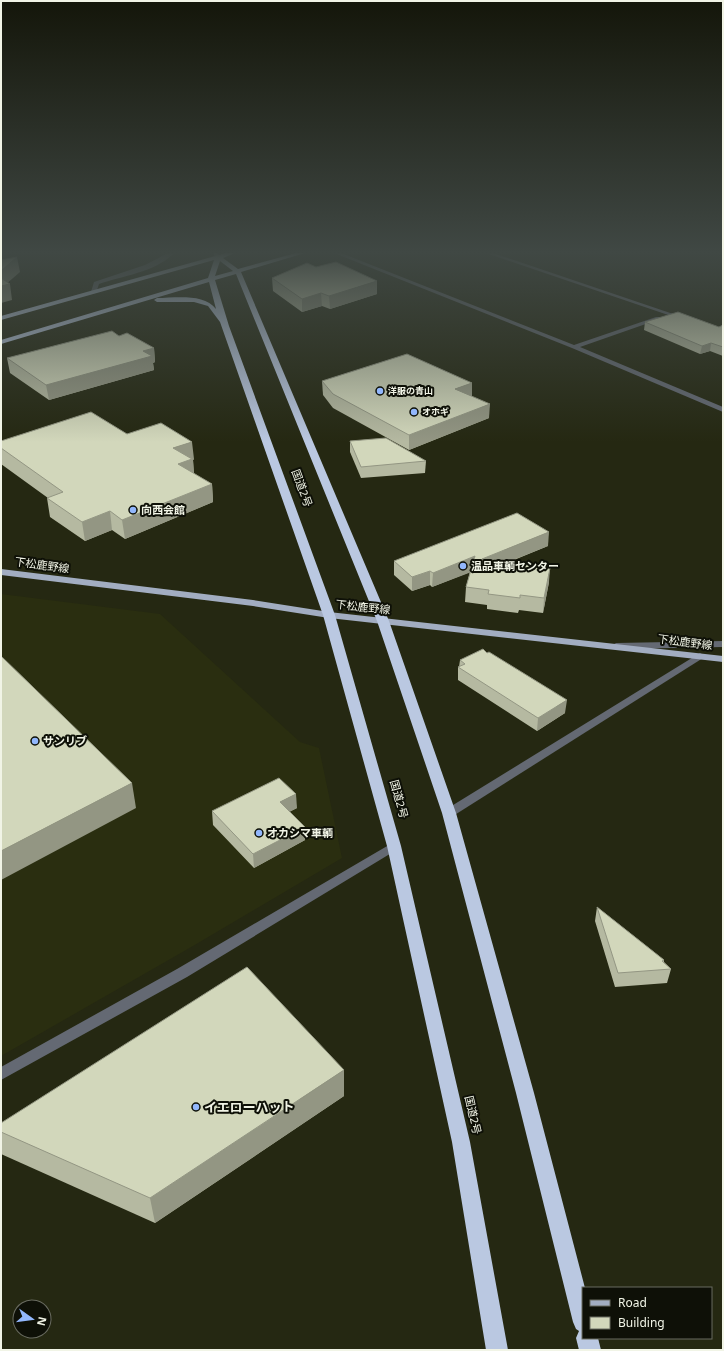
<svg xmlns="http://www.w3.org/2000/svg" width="724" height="1351" viewBox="0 0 724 1351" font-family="'Noto Sans','Noto Sans JP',sans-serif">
<rect width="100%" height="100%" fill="#252812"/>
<!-- built -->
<path fill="#2a2e10" d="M 1,594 L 160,614 L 300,742 L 319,748 L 342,858 L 193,946 L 1,1056 Z"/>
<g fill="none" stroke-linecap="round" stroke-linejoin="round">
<!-- street -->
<g fill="#646973" fill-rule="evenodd">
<path d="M 168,253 L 174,253 C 156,272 122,276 99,284 L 96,293 L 91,292 L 94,282 L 145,265 Z"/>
<path d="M 334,253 L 341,253 L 574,345 L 656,317 L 660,317 L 660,319 L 580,347 L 723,407 L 723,412 L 572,348 Z"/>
<path d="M 486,253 L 493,253 L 685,318 L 680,319 Z"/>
<path d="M 723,641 L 723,647 L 616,649 L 611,646 L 616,643 Z"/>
<path d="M 700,653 L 705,656 L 703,658 L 453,816 L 445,816 L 443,813 L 445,810 Z"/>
<path d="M 394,842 L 398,843 L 400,846 L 398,849 L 187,977 L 1,1080 L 1,1067 L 177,969 Z"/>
</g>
<!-- secondary -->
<path fill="#878f9f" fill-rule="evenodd" d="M 213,253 L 218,253 L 221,257 L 216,258 Z"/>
<!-- primary -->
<path fill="#a2adc1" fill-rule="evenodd" d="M 1,569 L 253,600 L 329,612 L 723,656 L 723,662 L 329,618 L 253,606 L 1,575 Z"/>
<!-- highway -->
<path fill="#bac8e1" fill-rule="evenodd" d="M 226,253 L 235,253 L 223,258 L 238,269 L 296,253 L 305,253 L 241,272 L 389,621 L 456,813 L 534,1093 L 585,1288 L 583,1288 L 583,1338 L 598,1338 L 601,1350 L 579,1350 L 576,1338 L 579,1331 L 576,1329 L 573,1322 L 516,1093 L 442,813 L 377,621 L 236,274 L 215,280 L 229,326 L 335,615 L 401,846 L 470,1142 L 508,1350 L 486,1350 L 452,1142 L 387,846 L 323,615 L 220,322 L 208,306 L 194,302 L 157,302 L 154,300 L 157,298 C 175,298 204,293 216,309 L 209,282 L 1,344 L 1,340 L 208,278 L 214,260 L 1,320 L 1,316 ZM 220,261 L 233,271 L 215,276 Z"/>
</g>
<!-- wall -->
<g fill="#b5b9a1">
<path d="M 272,278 L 377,294 L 330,309 L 322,306 L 302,312 L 273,291 Z"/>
<path d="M 645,322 L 719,327 L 723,325 L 723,356 L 710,351 L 700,354 L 644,330 Z"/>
<path d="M 119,336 L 154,348 L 155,362 L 153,363 L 154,370 L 49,400 L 10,373 L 7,358 Z"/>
<path d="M 322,381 L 472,396 L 489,418 L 409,450 L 333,408 L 323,395 Z"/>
<path d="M 127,434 L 194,459 L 193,460 L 194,474 L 212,484 L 213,502 L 125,539 L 112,530 L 85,541 L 50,517 L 47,498 L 48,498 L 1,464 L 1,441 Z"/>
<path d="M 350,441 L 426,461 L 425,473 L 361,478 L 350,452 Z"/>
<path d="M 548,546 L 509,562 L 549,582 L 543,613 L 519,610 L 518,613 L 487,609 L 487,605 L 465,602 L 466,587 L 470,572 L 432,587 L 430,585 L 412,591 L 394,575 L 394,561 Z"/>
<path d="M 487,653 L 565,713 L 537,731 L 458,680 L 458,667 L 459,667 L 460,660 Z"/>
<path d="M 297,808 L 289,812 L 305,827 L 305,840 L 254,868 L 213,825 L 212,811 Z"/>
<path d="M 597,907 L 664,960 L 664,962 L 671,969 L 667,983 L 615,987 L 595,921 Z"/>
<path d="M 344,1096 L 155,1223 L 1,1154 L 1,1123 Z"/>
</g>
<!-- shaded-wall -->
<g fill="#939683">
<path d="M 17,257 L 20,272 L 5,285 L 10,284 L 12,300 L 1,303 L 1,271 Z"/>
<path d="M 377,281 L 377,294 L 330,309 L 329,296 Z"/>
<path d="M 321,293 L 322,306 L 302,312 L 302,299 Z"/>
<path d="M 711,343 L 710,351 L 700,354 L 702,346 Z"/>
<path d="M 154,348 L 155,362 L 153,363 L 154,370 L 49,400 L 46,385 L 143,351 Z"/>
<path d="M 472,383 L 472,397 L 455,389 Z"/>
<path d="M 490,404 L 489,418 L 409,450 L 409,435 Z"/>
<path d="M 192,442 L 194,459 L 193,460 L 194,477 L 180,482 L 173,448 Z"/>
<path d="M 212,484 L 213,502 L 125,539 L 122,520 Z"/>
<path d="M 110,511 L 112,530 L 85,541 L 82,522 Z"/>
<path d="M 549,532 L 548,546 L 481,573 L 482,559 Z"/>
<path d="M 475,556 L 474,571 L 432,587 L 433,573 Z"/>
<path d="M 550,568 L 549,582 L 543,613 L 544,598 Z"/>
<path d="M 430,571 L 430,585 L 412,591 L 412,577 Z"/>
<path d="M 567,700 L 565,713 L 537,731 L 538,718 Z"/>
<path d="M 132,783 L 136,808 L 1,880 L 1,851 Z"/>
<path d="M 296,794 L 297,808 L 281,816 L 280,802 Z"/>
<path d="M 305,827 L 305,840 L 254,868 L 253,854 Z"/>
<path d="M 344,1070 L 344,1096 L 155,1223 L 150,1198 Z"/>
</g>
<!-- building -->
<g fill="#d2d7bb" stroke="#939683">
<path d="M 17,257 L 1,271 L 1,260 Z"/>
<path d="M 336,262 L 377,281 L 329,296 L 321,293 L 302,299 L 272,278 L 307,263 L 316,267 Z"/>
<path d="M 1,278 L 10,284 L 1,286 Z"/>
<path d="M 678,312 L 719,327 L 723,325 L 723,347 L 711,343 L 702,346 L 645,322 Z"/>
<path d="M 112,331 L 119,336 L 127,333 L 154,348 L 143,351 L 152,356 L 46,385 L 7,358 Z"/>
<path d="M 407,354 L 472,383 L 455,389 L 490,404 L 409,435 L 333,394 L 322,381 Z"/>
<path d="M 91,412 L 127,434 L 161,423 L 192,442 L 173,448 L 192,459 L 178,464 L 212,484 L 122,520 L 110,511 L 82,522 L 47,498 L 63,492 L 1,448 L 1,441 Z"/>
<path d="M 386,438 L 426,461 L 361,467 L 350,441 Z"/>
<path d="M 517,513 L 549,532 L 482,559 L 550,568 L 544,598 L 520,595 L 520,598 L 488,594 L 489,590 L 466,587 L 475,556 L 433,573 L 430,571 L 412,577 L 394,561 Z"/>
<path d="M 483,649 L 487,653 L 489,652 L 567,700 L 538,718 L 458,667 L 465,664 L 460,660 Z"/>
<path d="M 1,656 L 132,783 L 1,851 Z"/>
<path d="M 279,778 L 296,794 L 280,802 L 305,827 L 253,854 L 212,811 Z"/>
<path d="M 597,907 L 664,960 L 662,961 L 671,969 L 618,973 Z"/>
<path d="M 247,967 L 344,1070 L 150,1198 L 1,1132 L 1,1123 Z"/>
</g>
<!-- sky -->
<linearGradient id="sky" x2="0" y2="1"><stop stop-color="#14160a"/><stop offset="0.57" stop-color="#404844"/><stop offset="1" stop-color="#404844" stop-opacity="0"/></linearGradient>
<rect width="724" height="442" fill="url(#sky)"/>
<!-- markers -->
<g fill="#92b7fd" stroke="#0e1007" stroke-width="1.5">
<circle cx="380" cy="391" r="4"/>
<circle cx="414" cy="412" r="4"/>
<circle cx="133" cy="510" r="4"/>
<circle cx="463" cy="566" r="4"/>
<circle cx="35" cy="741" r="4"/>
<circle cx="259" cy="833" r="4"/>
<circle cx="196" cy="1107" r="4"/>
</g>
<g text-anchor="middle" stroke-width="4" stroke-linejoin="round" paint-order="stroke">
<!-- far-poi labels -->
<g font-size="9" font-weight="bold" fill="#f1f4e6" stroke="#0e1007" text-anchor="start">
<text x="388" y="394">洋服の青山</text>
<text x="422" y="415">オホギ</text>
</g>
<!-- street labels -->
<g font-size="11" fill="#f1f4e6" stroke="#0e1007">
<text transform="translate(302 488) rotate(70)" y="4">国道2号</text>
<text transform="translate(42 565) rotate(8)" y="4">下松鹿野線</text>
<text transform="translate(363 607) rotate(6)" y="4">下松鹿野線</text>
<text transform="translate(685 642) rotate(7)" y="4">下松鹿野線</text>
<text transform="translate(399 799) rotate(75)" y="4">国道2号</text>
<text transform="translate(473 1115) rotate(77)" y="4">国道2号</text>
</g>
<!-- poi labels -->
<g font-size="11" font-weight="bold" fill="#f1f4e6" stroke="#0e1007" text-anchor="start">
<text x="141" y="514">向西会館</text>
<text x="471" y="570">温品車輌センター</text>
<text x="43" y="745">サンリブ</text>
<text x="267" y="837">オカシマ車輌</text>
</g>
<!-- near-poi labels -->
<g font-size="13" font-weight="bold" fill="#f1f4e6" stroke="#0e1007" text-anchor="start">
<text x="204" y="1112">イエローハット</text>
</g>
</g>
<!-- border -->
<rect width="724" height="1351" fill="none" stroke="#f1f4e6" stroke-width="4"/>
<!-- legend -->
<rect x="582" y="1287" width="130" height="52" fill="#0e1007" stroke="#696b60"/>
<rect x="590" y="1300" width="20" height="6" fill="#a2adc1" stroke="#696b60"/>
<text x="618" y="1307" font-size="12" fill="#f1f4e6">Road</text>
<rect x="590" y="1317" width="20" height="12" fill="#d2d7bb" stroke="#696b60"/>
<text x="618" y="1327" font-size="12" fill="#f1f4e6">Building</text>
<!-- north arrow -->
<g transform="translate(32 1319) rotate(104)"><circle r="19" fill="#0e1007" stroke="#696b60"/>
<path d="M0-3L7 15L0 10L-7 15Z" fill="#92b7fd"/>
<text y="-6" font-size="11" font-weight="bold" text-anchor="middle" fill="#f1f4e6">N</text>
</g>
</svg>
